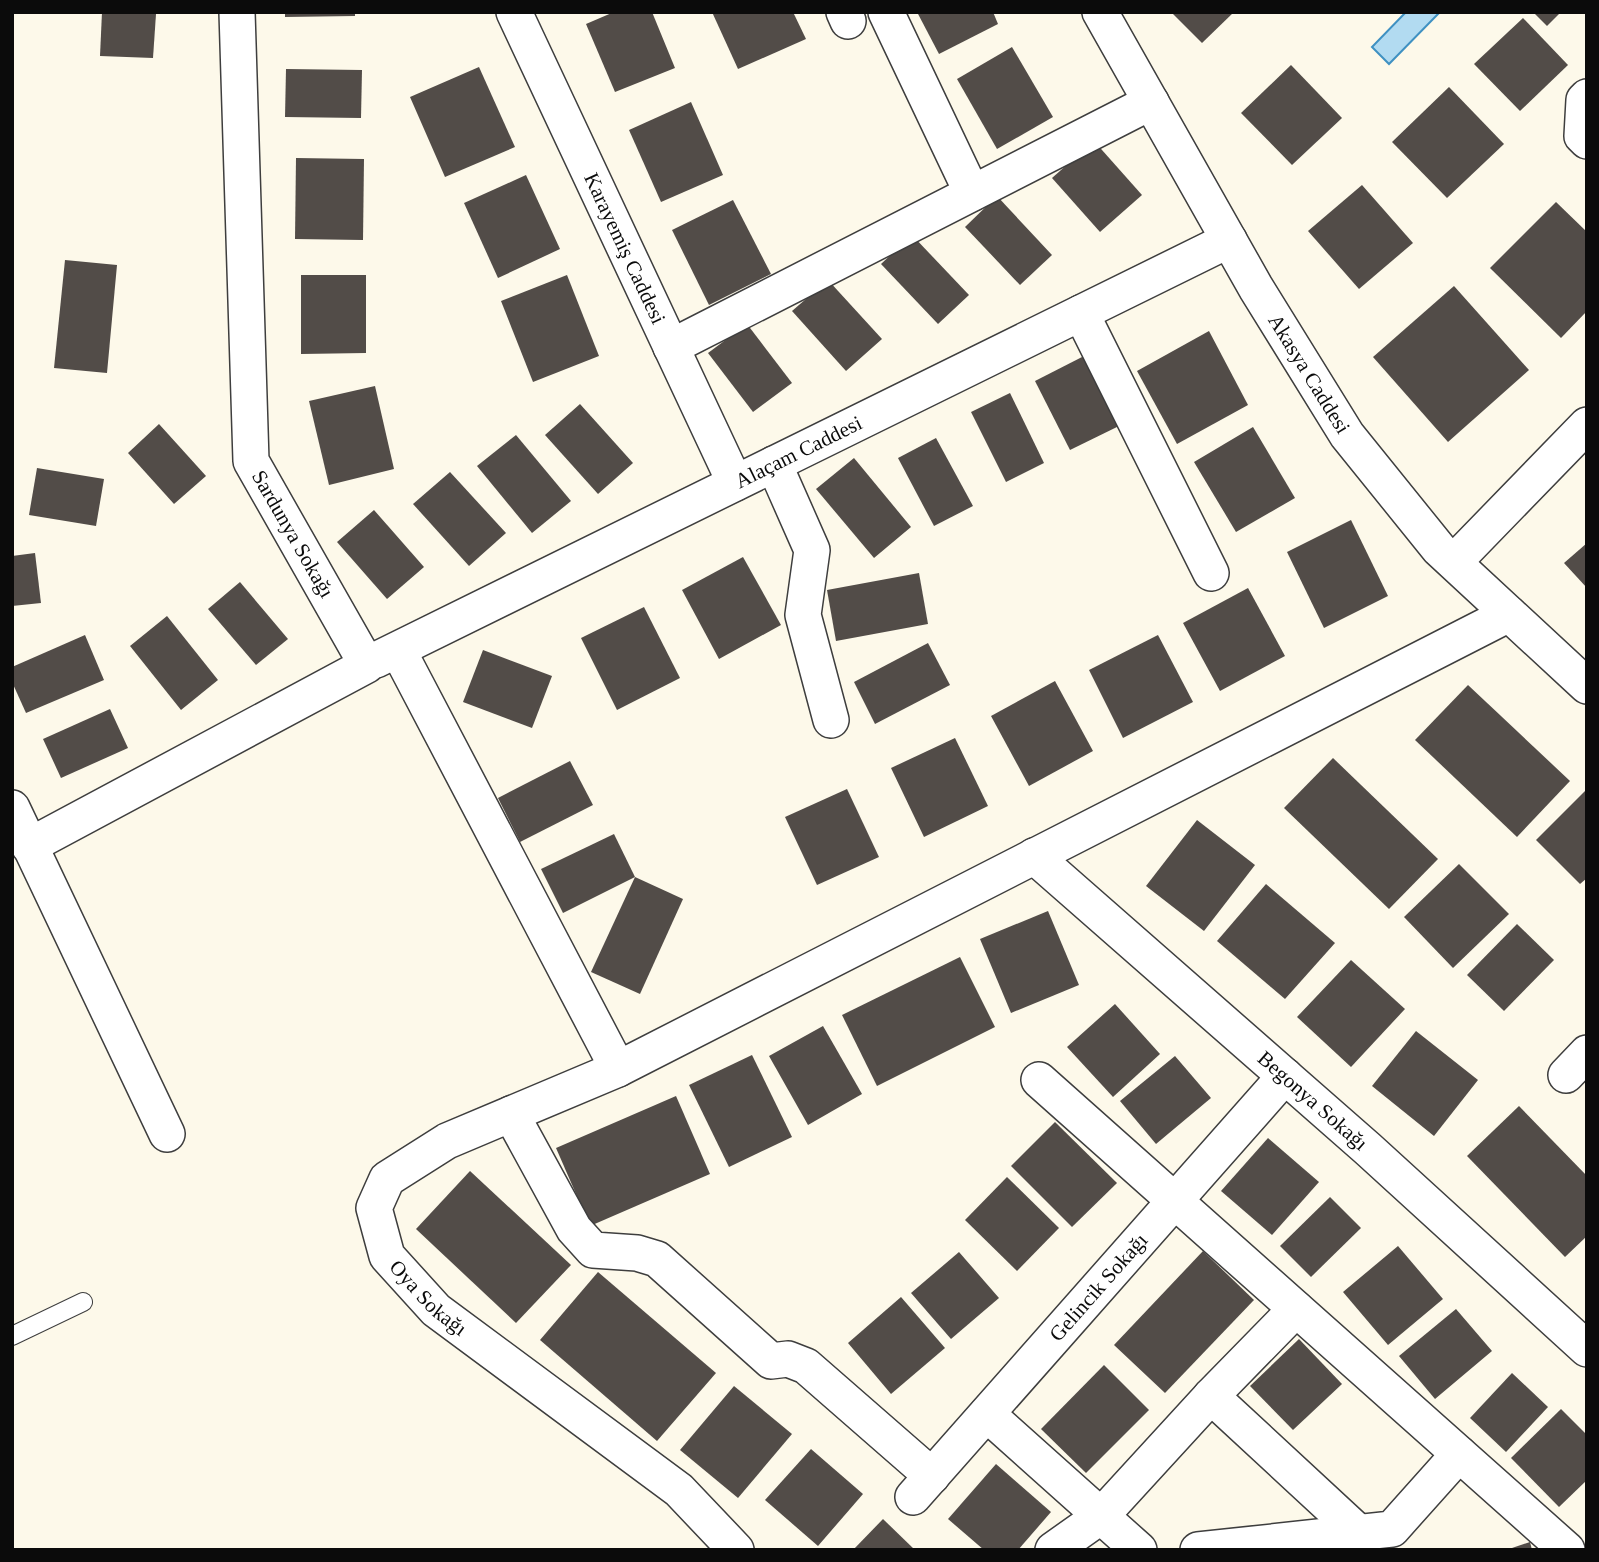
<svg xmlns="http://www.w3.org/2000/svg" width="1599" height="1562" viewBox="0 0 1599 1562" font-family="'Times New Roman',serif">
<rect width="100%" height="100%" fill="#fdf9ea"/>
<!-- water -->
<path fill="#b2dbf1" stroke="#3f91c2" stroke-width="2" d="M 1406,12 L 1440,12 L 1389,64 L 1372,47 Z"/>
<!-- building -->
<g fill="#524c48">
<path d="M 102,12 L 156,14 L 153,58 L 100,56 Z"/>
<path d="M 285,12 L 355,12 L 355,16 L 285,17 Z"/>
<path d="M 614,12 L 652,12 L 675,68 L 615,92 L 586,24 Z"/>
<path d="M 712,12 L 793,12 L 806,39 L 738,69 Z"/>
<path d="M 917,12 L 993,12 L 998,24 L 939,54 Z"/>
<path d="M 1171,12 L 1234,12 L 1202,43 Z"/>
<path d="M 1533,12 L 1561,12 L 1547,26 Z"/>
<path d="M 1523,18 L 1568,65 L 1520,111 L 1474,64 Z"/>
<path d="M 1012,47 L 1053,117 L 997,149 L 957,79 Z"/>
<path d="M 1291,65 L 1342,118 L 1292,165 L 1241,113 Z"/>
<path d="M 479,67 L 515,147 L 445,177 L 410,97 Z"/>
<path d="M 286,69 L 362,70 L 361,118 L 285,117 Z"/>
<path d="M 1449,87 L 1504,144 L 1447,198 L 1392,142 Z"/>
<path d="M 691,102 L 723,175 L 661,202 L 629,130 Z"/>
<path d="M 1094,141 L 1142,195 L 1100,232 L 1052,178 Z"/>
<path d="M 296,158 L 364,159 L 363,240 L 295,239 Z"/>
<path d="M 526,175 L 560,249 L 498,278 L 464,203 Z"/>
<path d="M 1362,185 L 1413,243 L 1359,289 L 1308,231 Z"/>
<path d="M 997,196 L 1052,255 L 1020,285 L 965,227 Z"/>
<path d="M 733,200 L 771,274 L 709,305 L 672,230 Z"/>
<path d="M 1556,202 L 1587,232 L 1587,311 L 1561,338 L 1490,268 Z"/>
<path d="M 912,235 L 969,295 L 938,324 L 881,264 Z"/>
<path d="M 65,260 L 117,265 L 107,373 L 54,368 Z"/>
<path d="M 301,275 L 366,275 L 366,353 L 301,354 Z"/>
<path d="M 567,275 L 599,356 L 533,382 L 501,301 Z"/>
<path d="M 828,280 L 882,339 L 846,371 L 792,311 Z"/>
<path d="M 1454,286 L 1529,370 L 1448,442 L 1373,357 Z"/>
<path d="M 747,324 L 792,383 L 753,412 L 708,353 Z"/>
<path d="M 1209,331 L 1248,405 L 1177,444 L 1137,371 Z"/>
<path d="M 1084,356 L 1119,426 L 1070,450 L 1035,381 Z"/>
<path d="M 375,386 L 394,469 L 329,485 L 309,401 Z"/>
<path d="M 1010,393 L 1044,463 L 1006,482 L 971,412 Z"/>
<path d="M 580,404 L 633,463 L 598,494 L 545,435 Z"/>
<path d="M 159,424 L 206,476 L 174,504 L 128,453 Z"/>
<path d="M 1253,427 L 1295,498 L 1236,532 L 1194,462 Z"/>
<path d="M 516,435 L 571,501 L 532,533 L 477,466 Z"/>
<path d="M 936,438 L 973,506 L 934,526 L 898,458 Z"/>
<path d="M 854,458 L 911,527 L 874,558 L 816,489 Z"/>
<path d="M 37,468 L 104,479 L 96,526 L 29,515 Z"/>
<path d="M 450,472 L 506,533 L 469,566 L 413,504 Z"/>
<path d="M 374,510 L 424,567 L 387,599 L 337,542 Z"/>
<path d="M 1351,520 L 1388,596 L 1324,628 L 1287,552 Z"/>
<path d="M 1587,543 L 1587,588 L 1564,563 Z"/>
<path d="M 35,553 L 41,603 L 12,606 L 12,556 Z"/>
<path d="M 743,557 L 781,625 L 719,659 L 682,590 Z"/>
<path d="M 919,573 L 928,624 L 836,641 L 827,590 Z"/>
<path d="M 240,582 L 288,639 L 256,665 L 208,609 Z"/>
<path d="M 1248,588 L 1285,656 L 1220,691 L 1183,623 Z"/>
<path d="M 644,607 L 680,678 L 617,710 L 581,638 Z"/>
<path d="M 167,616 L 218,680 L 181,710 L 130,646 Z"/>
<path d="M 85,635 L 104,680 L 26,713 L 12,682 L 12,667 Z"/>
<path d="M 1158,635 L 1193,702 L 1123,738 L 1089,670 Z"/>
<path d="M 928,643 L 950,685 L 875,724 L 854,682 Z"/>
<path d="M 483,650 L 552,676 L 532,728 L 463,702 Z"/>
<path d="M 1055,681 L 1093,751 L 1029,786 L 991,716 Z"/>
<path d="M 1468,685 L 1570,781 L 1517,837 L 1415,740 Z"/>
<path d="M 110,709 L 128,748 L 61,778 L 43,739 Z"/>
<path d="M 955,738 L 988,806 L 924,837 L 891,768 Z"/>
<path d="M 1333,758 L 1438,859 L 1389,909 L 1284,808 Z"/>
<path d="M 570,761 L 593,805 L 520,842 L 498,798 Z"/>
<path d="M 847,789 L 879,857 L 817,885 L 785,817 Z"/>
<path d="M 1587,789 L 1587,878 L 1580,884 L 1536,840 Z"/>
<path d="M 1197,820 L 1255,865 L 1204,931 L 1146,886 Z"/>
<path d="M 614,834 L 635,877 L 563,913 L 541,869 Z"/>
<path d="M 1459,864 L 1509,914 L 1453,968 L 1404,917 Z"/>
<path d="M 635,877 L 683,899 L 640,994 L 591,972 Z"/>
<path d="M 1266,884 L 1335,943 L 1285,999 L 1217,941 Z"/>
<path d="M 1048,911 L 1079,985 L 1011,1013 L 980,939 Z"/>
<path d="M 1517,924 L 1554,960 L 1504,1011 L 1467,975 Z"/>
<path d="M 960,957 L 995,1027 L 877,1086 L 842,1015 Z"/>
<path d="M 1351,960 L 1405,1009 L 1351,1067 L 1297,1017 Z"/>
<path d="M 1115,1004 L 1160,1054 L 1113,1097 L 1067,1047 Z"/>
<path d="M 823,1026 L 862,1094 L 808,1125 L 769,1056 Z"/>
<path d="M 1416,1031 L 1478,1080 L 1434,1136 L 1372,1086 Z"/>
<path d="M 752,1055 L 792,1137 L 729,1167 L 689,1085 Z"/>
<path d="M 1175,1056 L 1211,1098 L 1156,1144 L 1120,1101 Z"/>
<path d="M 676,1096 L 710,1174 L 590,1226 L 556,1148 Z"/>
<path d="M 1519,1106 L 1587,1176 L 1587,1236 L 1565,1257 L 1467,1156 Z"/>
<path d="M 1055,1122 L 1117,1183 L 1072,1227 L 1011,1166 Z"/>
<path d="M 1268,1138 L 1319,1182 L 1272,1235 L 1221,1191 Z"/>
<path d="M 470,1171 L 571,1265 L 516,1323 L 416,1229 Z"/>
<path d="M 1007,1177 L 1059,1228 L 1017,1271 L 965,1220 Z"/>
<path d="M 1330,1197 L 1361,1228 L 1311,1277 L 1280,1246 Z"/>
<path d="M 1398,1246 L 1443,1299 L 1388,1345 L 1343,1292 Z"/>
<path d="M 1203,1251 L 1254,1300 L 1165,1393 L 1114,1345 Z"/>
<path d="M 959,1252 L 999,1298 L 951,1339 L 911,1293 Z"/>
<path d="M 598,1272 L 716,1373 L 657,1441 L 540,1340 Z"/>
<path d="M 901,1297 L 945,1348 L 891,1394 L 848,1343 Z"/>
<path d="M 1456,1309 L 1492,1351 L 1435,1399 L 1399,1356 Z"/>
<path d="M 1299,1339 L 1342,1384 L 1293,1430 L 1250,1386 Z"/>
<path d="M 1104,1365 L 1149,1410 L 1086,1473 L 1041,1429 Z"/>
<path d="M 1512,1373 L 1548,1407 L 1506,1452 L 1470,1418 Z"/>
<path d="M 734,1386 L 792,1434 L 738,1498 L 680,1450 Z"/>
<path d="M 1561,1409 L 1587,1435 L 1587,1480 L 1559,1507 L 1511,1458 Z"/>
<path d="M 811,1449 L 863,1494 L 818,1546 L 765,1500 Z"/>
<path d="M 996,1464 L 1051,1512 L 1018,1550 L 984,1550 L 948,1519 Z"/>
<path d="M 883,1519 L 915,1550 L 853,1550 Z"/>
<path d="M 1530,1542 L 1532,1550 L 1510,1550 L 1509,1549 Z"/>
</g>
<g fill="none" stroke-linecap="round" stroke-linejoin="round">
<defs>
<path id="lane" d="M 12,1336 L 83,1302"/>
<g id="street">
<path id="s1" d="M 514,12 L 735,483"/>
<path d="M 844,12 L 848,21"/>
<path d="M 886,12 L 972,193"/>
<path id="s2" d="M 1100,12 L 1256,288 L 1347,435 L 1439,549 L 1587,686"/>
<path d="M 1587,97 L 1584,100 L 1582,136 L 1587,141"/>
<path d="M 1081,313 L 1211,573"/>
<path d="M 671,347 L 1151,102"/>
<path d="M 774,464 L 812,550 L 803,615 L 831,720"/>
<path d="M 1454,562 L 1587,425"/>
<path d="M 398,650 L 618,1069 L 1509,614"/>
<path id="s3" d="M 376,660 L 1229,240"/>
<path d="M 12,808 L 167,1134"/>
<path d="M 29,846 L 367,665 L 251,461 L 237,12"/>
<path id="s4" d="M 1034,856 L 1368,1149 L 1587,1349"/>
<path id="s5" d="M 618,1069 L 447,1141 L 387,1179 L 374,1208 L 387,1256 L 436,1310 L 679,1490 L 736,1550"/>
<path d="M 1566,1075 L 1587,1053"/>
<path d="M 1039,1080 L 1567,1550"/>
<path d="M 511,1114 L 574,1229 L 593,1250 L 637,1253 L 657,1259 L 771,1361 L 788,1359 L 806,1366 L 932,1476"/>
<path d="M 1211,1396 L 1359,1533"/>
<path d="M 987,1414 L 1139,1550"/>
<path id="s6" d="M 913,1497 L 1285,1076"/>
<path d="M 1053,1550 L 1101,1516 L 1211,1396 L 1296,1309"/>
<path d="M 1198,1550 L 1392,1529 L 1459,1454"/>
</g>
</defs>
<!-- lane casing -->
<use href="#lane" stroke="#3e3e3e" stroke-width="20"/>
<!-- street casing -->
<use href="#street" stroke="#3e3e3e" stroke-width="38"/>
<!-- lane -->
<use href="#lane" stroke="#fff" stroke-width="18"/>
<!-- street -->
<use href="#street" stroke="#fff" stroke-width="35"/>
</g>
<g text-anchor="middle" stroke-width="7" stroke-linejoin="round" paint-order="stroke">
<!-- street labels -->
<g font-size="21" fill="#0b0b0b" stroke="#fff">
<text dy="7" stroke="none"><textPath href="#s1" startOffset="261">Karayemiş Caddesi</textPath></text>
<text dy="7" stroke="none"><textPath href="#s2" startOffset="418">Akasya Caddesi</textPath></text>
<text dy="7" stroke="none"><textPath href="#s3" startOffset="471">Alaçam Caddesi</textPath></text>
<text transform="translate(293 534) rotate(60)" y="7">Sardunya Sokağı</text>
<text dy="7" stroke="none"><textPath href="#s4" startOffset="371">Begonya Sokağı</textPath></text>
<text dy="7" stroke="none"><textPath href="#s6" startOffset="280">Gelincik Sokağı</textPath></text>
<text dy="7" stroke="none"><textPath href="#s5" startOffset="397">Oya Sokağı</textPath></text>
</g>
</g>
<!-- border -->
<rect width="1599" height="1562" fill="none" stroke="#0b0b0b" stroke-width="28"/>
</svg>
